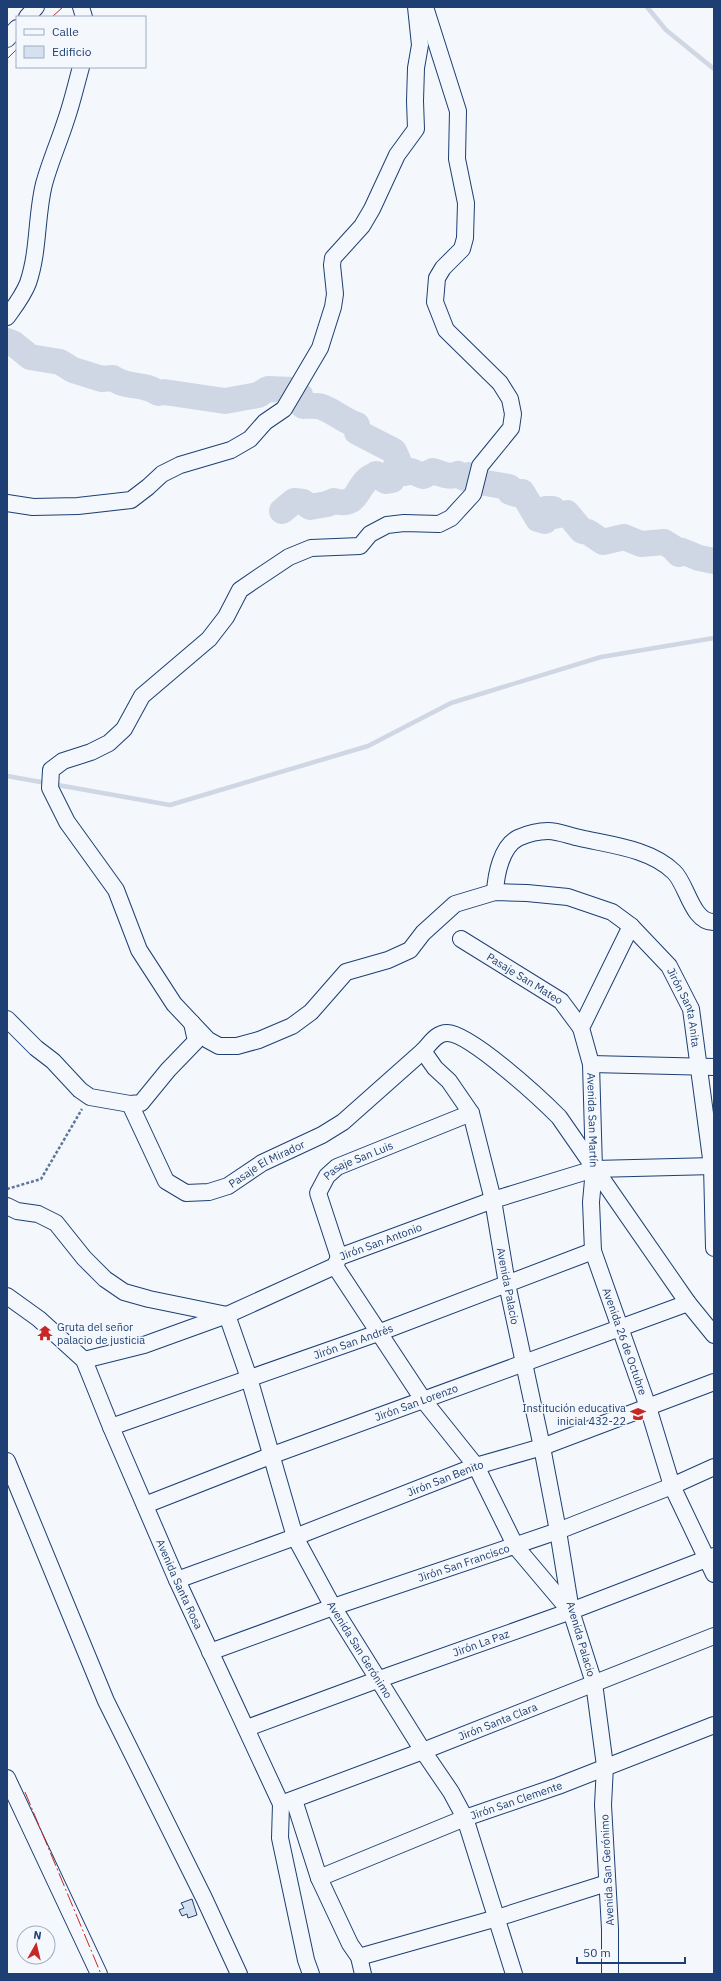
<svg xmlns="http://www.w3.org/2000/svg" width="721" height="1981" viewBox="0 0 721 1981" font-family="'IBM Plex Sans',sans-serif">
<rect width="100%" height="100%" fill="#f4f7fb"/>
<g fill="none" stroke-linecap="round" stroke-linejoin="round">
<!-- stream -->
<g stroke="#cfd7e4" stroke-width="4.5">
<path d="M 647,7 L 666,30 L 714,69"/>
<path d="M 7,776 L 170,805 L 368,746 L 451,703 L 601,657 L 714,638"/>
</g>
<!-- river -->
<g stroke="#cfd7e4" stroke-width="26">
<path d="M 7,341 L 14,344 L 30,357 L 60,362 L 73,370 L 102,379 L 113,378 C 125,388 145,383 158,393 L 164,392 L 225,401 L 258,395 L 268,389 L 293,390 L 300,395 L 303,406 C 309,406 316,405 322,407 C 335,412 344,421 357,425 L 357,432 L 394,451 L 398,460 L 395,468 L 398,473 L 405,473 L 411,471 L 423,476 L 433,471 C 441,474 450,478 458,474 L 464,478 L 469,475 L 474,481 L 509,487 L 510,492 L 516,494 L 522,492 L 538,519 L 545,521 L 546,509 L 553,509 L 555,516 L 567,513 L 582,531 L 588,532 L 603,542 L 624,537 L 641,544 L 664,542 L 672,547 L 679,554 L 682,551 L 699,558 L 714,561"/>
<path d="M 282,511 L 294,501 L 303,502 L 310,507 L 327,504 L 334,501 C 358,507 355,490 368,479 C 370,477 374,476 376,474 L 386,481 L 392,480 L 394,475 L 398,473"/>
</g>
</g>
<!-- building -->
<path fill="#d5e0f0" stroke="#1d3f73" d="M 192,1899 L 197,1915 L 188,1918 L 187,1914 L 182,1916 L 179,1910 L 184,1908 L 181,1903 Z"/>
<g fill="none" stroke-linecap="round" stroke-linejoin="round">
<defs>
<g id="minor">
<path d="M 81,7 L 84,17"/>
<path id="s1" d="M 425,7 L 458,111 L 457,159 L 466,203 L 465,238 L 462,249 L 443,268 L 437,278 L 435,302 L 446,330 L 500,383 L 510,399 L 513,414 L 511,428 L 480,466 L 473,494 L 451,518 L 439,524 L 404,523 L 387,525 L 370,534 L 360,546 L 311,548 L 289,557 L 259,577 L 240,590 L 226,617 L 209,639 L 142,696 L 124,729 L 109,743 L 91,752 L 63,761 L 51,770 L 50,788 L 67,822 L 116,890 L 139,950 L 174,1004 L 208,1040 L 219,1046 L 237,1046 L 259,1040 L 292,1026 L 311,1012 L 346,972 L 388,960 L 410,950 L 423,933 L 455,904 L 495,892 L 527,893 L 568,897 L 612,912 L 631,926 L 669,966 L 691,1009 L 712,1166 L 714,1248"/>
<path d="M 27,17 L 36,7"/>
<path d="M 7,39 L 17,28"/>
<path d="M 7,317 C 15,306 23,296 28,283 C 39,251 36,216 44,184 C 50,162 59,142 66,120 C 72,103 76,85 81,67"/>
<path d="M 7,503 L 33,507 L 78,506 L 131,500 L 148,487 L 162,474 L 180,465 L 231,450 L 250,439 L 265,422 L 284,409 L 320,348 L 333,307 L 335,294 L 332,265 L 333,258 L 362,226 L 372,209 L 397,155 L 416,129 L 415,101 L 416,68 L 420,45 L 416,7"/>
<path d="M 495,892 C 496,875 501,847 518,838 C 527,834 538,831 548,831 C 558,831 570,836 580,838 C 611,845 651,849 674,872 C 687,884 692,923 714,922"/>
<path id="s2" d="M 631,926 L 581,1028 L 591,1064 L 594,1169 L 591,1202 L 593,1251 L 648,1407 L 672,1486 L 714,1574"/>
<path id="s3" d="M 461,939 L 561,1001 L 581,1028"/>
<path d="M 7,1019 L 36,1048 L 53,1061 L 80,1090 L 90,1097 L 130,1104 L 141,1103 L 168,1070 L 196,1041 L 192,1023"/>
<path d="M 591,1064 L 714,1067"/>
<path id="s4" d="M 130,1104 L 166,1181 L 186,1193 L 209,1192 L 228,1186 L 262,1163 L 322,1135 L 343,1122 L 423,1051"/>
<path id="s5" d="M 7,1206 L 17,1211 L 38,1214 L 56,1223 L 84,1258 L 105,1279 L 124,1292 L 149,1299 L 227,1315 L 249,1378 L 295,1537 L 333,1607 L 423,1751 L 451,1792 L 465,1818 L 514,1974"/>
<path id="s6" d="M 339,1257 L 318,1193 L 327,1176 L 337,1167 L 471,1113"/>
<path d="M 335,1266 L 424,1401 L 476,1466 L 516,1547 L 570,1611"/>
<path id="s7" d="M 7,1296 L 39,1319 L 84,1360 L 111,1427 L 177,1580 L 281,1804 L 280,1838 L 306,1960 L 311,1974"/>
<path id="s8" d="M 84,1360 L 144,1345 L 227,1315 L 335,1266 L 339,1257 L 493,1200 L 594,1169 L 714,1166"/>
<path id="s9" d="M 111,1427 L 378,1333 L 593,1251"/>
<path d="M 7,1461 L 106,1701 L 204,1898 L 239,1974"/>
<path id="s10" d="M 145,1505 L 270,1456 L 688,1303"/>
<path id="s11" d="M 177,1580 L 295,1537 L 476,1466 L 542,1447 L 714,1382"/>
<path id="s12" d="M 210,1652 L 333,1607 L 558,1531 L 672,1486 L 714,1467"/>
<path id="s13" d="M 247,1728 L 377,1680 L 571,1611 L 714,1556"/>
<path d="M 7,1778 L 99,1974"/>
<path d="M 294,1800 L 319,1878 L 350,1944 L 359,1957 L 363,1974"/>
<path id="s14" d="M 281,1804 L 423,1751 L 714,1636"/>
<path id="s15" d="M 319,1878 L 465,1818 L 558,1786 L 714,1725"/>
<path d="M 359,1957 L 497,1918 L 607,1883"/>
<path d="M 610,1974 L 610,1929 L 603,1805 L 605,1766 L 594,1683 L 571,1611 L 558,1531 L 542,1447 L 507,1284 L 493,1200 L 471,1113 L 449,1081 L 435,1068 L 423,1051 C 430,1044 436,1033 447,1033 C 470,1033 541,1099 559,1117 L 688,1303 L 714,1335"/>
</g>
</defs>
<!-- minor casing -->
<use href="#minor" stroke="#1d3f73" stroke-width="18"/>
<!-- path -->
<path stroke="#5e769c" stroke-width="2.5" stroke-dasharray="3 2" stroke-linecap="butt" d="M 7,1189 L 41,1179 L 82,1109"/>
<!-- minor -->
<use href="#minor" stroke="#f4f7fb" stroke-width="16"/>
<!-- power -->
<g stroke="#c62828" stroke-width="1" stroke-dasharray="14 3 2 3" stroke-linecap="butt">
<path d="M 52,17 L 63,7"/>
<path d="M 7,59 L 17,49"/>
<path d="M 25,1792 L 101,1974"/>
</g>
</g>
<!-- icons -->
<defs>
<symbol id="temple-bare" viewBox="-9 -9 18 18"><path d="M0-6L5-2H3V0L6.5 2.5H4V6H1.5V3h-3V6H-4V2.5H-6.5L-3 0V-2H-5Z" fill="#c62828" stroke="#f4f7fb" stroke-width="2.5" paint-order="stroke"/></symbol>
<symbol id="school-bare" viewBox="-9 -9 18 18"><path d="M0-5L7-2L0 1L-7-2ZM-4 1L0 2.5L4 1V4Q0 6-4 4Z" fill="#c62828" stroke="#f4f7fb" stroke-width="2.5" paint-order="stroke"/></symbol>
</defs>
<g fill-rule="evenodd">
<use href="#temple-bare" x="34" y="1322" width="22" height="22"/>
<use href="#school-bare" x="627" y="1403" width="22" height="22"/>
</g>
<g text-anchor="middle" stroke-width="3" stroke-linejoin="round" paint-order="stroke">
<!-- street labels -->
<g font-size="11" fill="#1d3f73" stroke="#f4f7fb">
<text dy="4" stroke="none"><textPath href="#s3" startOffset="75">Pasaje San Mateo</textPath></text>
<text dy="4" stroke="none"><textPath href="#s1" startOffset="1978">Jirón Santa Anita</textPath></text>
<text dy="4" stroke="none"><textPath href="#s2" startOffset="207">Avenida San Martín</textPath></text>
<text dy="4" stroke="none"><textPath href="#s6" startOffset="122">Pasaje San Luis</textPath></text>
<text dy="4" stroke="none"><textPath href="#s4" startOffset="196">Pasaje El Mirador</textPath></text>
<text dy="4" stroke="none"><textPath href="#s8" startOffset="323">Jirón San Antonio</textPath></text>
<text transform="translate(508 1286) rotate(79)" y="4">Avenida Palacio</text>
<text dy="4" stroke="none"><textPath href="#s9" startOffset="257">Jirón San Andrés</textPath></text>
<text dy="4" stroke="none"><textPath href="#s2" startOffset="434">Avenida 26 de Octubre</textPath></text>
<text dy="4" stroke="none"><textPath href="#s10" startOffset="290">Jirón San Lorenzo</textPath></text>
<text dy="4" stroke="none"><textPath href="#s11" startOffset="287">Jirón San Benito</textPath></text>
<text dy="4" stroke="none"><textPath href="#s12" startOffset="269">Jirón San Francisco</textPath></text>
<text dy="4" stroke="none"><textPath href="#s7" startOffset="344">Avenida Santa Rosa</textPath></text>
<text transform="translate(581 1639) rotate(74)" y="4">Avenida Palacio</text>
<text dy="4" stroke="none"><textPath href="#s13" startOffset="249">Jirón La Paz</textPath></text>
<text dy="4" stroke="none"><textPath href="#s5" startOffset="618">Avenida San Gerónimo</textPath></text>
<text dy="4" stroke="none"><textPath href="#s14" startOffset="232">Jirón Santa Clara</textPath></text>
<text dy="4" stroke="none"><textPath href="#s15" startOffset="212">Jirón San Clemente</textPath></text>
<text transform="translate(607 1870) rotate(-93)" y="4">Avenida San Gerónimo</text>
</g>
<!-- poi labels -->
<g font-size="11" fill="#1d3f73" stroke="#f4f7fb" text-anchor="start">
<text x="57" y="1331">Gruta del señor<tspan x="57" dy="13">palacio de justicia</tspan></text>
<text x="626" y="1412" text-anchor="end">Institución educativa<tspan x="626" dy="13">inicial 432-22</tspan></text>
</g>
</g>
<!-- border -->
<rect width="721" height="1981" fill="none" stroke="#1d3f73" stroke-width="16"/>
<!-- legend -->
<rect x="16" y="16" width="130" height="52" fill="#f4f7fb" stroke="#9eadc5"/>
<rect x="24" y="29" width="20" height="6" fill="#f4f7fb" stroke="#9eadc5"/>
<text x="52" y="36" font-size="12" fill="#1d3f73">Calle</text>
<rect x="24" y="46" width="20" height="12" fill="#d5e0f0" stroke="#9eadc5"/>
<text x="52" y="56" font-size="12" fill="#1d3f73">Edificio</text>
<!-- north arrow -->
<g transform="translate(36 1945) rotate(8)"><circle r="19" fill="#f4f7fb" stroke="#9eadc5"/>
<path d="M0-3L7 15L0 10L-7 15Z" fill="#c62828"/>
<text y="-6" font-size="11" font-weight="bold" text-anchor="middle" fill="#1d3f73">N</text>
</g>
<!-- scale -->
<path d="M577 1957v6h108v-6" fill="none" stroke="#1d3f73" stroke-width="2"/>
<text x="583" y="1957" font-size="12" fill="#1d3f73" stroke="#f4f7fb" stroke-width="3" paint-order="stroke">50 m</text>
</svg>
